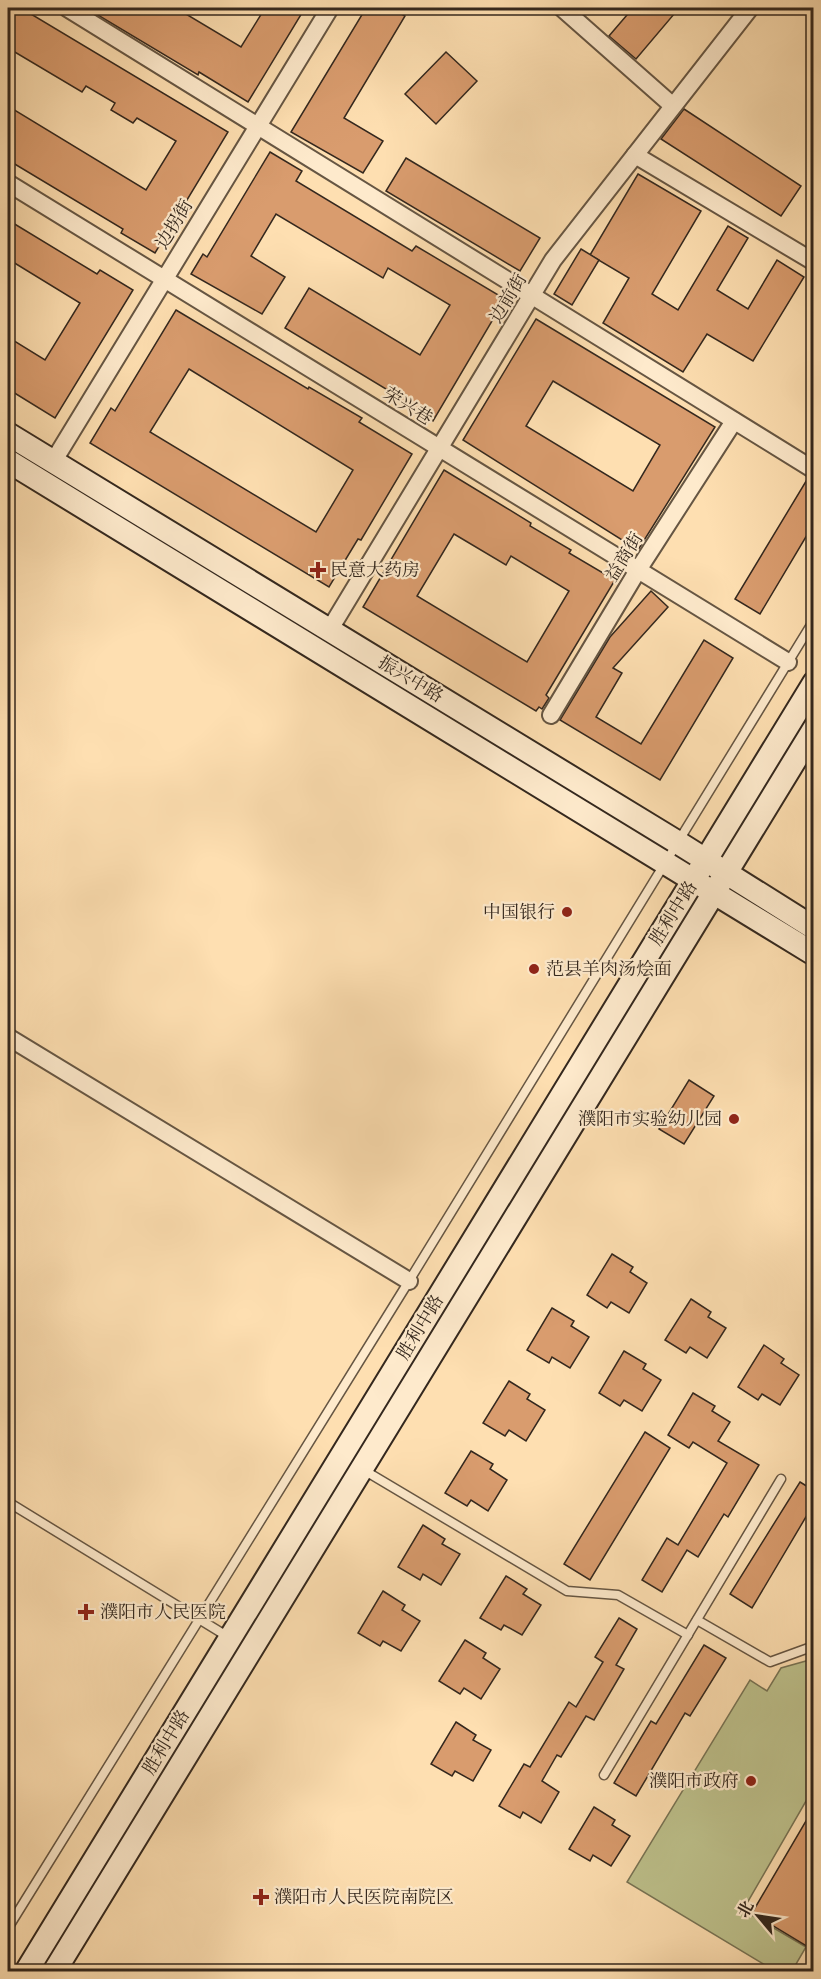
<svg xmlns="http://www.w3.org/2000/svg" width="821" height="1979" viewBox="0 0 821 1979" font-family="'IM FELL English','Noto Serif SC',serif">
<rect width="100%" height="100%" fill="#fedfb1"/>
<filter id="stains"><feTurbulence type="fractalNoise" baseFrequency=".00333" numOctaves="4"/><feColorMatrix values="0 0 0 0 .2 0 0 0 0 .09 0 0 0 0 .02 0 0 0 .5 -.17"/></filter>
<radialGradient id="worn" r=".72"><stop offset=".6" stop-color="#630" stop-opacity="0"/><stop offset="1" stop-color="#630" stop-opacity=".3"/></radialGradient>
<!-- green -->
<path fill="#bec28d" stroke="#797556" stroke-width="1.5" d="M 813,1659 L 813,1789 L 743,1910 L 806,1947 L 792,1971 L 775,1971 L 627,1882 L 750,1680 L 767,1691 L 781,1668 Z"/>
<!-- building -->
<g fill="#d99c6e" stroke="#34281e" stroke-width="1.5" fill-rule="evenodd">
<path d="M 8,8 L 21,8 L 228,132 L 155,253 L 121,233 L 123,229 L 8,160 L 8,106 L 146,190 L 176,141 L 137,118 L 133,123 L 111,110 L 115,103 L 86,86 L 82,92 L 8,48 Z"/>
<path d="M 86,8 L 176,8 L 241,47 L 265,8 L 305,8 L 248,102 L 199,72 L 198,75 Z"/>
<path d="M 366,8 L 391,8 L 405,16 L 344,118 L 383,141 L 363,173 L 291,132 Z"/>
<path d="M 633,8 L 668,8 L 675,13 L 636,59 L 609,36 Z"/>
<path d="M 446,52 L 477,81 L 436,124 L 405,94 Z"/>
<path d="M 684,109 L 801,186 L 781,216 L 661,139 Z"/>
<path d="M 270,152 L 302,171 L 296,181 L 412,251 L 416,246 L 505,299 L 433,421 L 394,398 L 396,395 L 285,328 L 309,288 L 420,355 L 450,305 L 388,268 L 383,278 L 276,214 L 251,256 L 285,277 L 262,314 L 191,274 L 203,254 L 207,257 Z"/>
<path d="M 406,158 L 540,238 L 520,271 L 386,191 Z"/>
<path d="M 638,174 L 701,211 L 652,294 L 678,310 L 728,226 L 748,238 L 717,290 L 748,309 L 777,260 L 804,277 L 753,361 L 707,334 L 683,372 L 603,323 L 629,278 L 590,255 Z"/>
<path d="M 8,220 L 97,274 L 100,270 L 133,290 L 55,418 L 8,389 L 8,337 L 45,360 L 80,303 L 8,259 Z"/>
<path d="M 581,249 L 599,260 L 572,305 L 554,294 Z"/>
<path d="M 176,310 L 308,389 L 309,387 L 362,418 L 359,422 L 412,454 L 361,540 L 358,539 L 329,587 L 90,443 L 111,408 L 115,411 ZM 189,369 L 353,470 L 316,532 L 150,432 Z"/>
<path d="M 536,319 L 715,427 L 638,550 L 463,440 ZM 553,381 L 660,445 L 633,491 L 526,426 Z"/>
<path d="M 444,470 L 531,523 L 530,526 L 571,550 L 569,553 L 615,580 L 546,695 L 549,698 L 542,709 L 539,707 L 536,711 L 363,607 ZM 454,534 L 506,565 L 511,556 L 569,591 L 527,662 L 417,596 Z"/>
<path d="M 808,478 L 813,480 L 813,525 L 760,614 L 735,599 Z"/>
<path d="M 651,591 L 668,607 L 613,668 L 622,673 L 596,717 L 641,744 L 704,640 L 733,658 L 660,780 L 560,720 L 610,637 Z"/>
<path d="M 689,1080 L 714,1096 L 684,1144 L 659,1129 Z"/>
<path d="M 612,1254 L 633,1267 L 630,1272 L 647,1283 L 629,1313 L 611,1302 L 607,1308 L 587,1295 Z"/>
<path d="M 691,1299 L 711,1312 L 708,1317 L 726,1328 L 707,1358 L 690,1347 L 686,1353 L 665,1340 Z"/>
<path d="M 552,1308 L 574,1321 L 571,1326 L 589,1337 L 570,1368 L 552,1357 L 549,1363 L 527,1350 Z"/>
<path d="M 764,1345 L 784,1359 L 781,1363 L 799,1375 L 780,1405 L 762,1394 L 758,1400 L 738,1387 Z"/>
<path d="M 624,1351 L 646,1364 L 643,1369 L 661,1380 L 642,1411 L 624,1400 L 620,1406 L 599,1393 Z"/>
<path d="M 509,1381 L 530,1394 L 527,1399 L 545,1410 L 526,1441 L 509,1430 L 505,1436 L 483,1423 Z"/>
<path d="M 693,1393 L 715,1406 L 712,1411 L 730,1422 L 718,1441 L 759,1465 L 728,1517 L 724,1514 L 698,1557 L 687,1550 L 662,1592 L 642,1580 L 667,1538 L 678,1545 L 727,1463 L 693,1442 L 689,1448 L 668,1435 Z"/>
<path d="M 645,1432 L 670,1448 L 590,1580 L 564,1564 Z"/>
<path d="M 471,1451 L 493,1464 L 490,1469 L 507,1480 L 488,1511 L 471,1500 L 467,1506 L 445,1493 Z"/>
<path d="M 800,1482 L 813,1490 L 813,1505 L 752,1608 L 730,1594 Z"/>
<path d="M 423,1525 L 445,1539 L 442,1544 L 460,1554 L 441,1585 L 423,1574 L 420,1580 L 398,1567 Z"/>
<path d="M 506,1576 L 527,1589 L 523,1594 L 541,1605 L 522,1635 L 504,1625 L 501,1630 L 480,1618 Z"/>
<path d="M 383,1591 L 405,1605 L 402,1610 L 420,1621 L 401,1651 L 383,1641 L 380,1646 L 358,1633 Z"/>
<path d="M 619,1618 L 637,1629 L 616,1665 L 624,1669 L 594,1720 L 586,1716 L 561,1757 L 557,1755 L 542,1781 L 559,1792 L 541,1823 L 523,1812 L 520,1818 L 499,1806 L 524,1764 L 530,1767 L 569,1702 L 576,1707 L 603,1662 L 595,1657 Z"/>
<path d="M 465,1640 L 486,1653 L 483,1658 L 500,1669 L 481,1699 L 464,1688 L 460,1694 L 439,1681 Z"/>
<path d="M 704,1645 L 726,1658 L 690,1716 L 685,1713 L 636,1796 L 614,1783 L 651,1721 L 656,1724 Z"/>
<path d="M 456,1722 L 476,1735 L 473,1740 L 491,1750 L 473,1781 L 455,1771 L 452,1776 L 431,1764 Z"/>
<path d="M 594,1807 L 615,1820 L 612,1825 L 630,1836 L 611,1866 L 593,1855 L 590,1861 L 569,1849 Z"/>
<path d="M 813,1809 L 813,1950 L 752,1913 Z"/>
</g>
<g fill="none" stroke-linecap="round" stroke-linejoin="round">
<defs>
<g id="lane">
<path d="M 362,1469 L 567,1591 L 618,1595 L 688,1635"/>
<path d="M 8,1502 L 230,1638"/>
<path d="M 697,1620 L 770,1662 L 814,1646"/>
<path d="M 604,1775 L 781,1479"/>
<path d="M 8,1928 L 409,1281 L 814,620"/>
</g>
<g id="street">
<path d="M 67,8 L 814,470"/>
<path d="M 562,8 L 673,106"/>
<path d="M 635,155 L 814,262"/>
<path d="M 8,183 L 788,662"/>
<path d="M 53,462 L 330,8"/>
<path d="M 330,629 L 553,260 L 750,8"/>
<path d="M 551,715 L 638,570 L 734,421"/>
<path d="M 8,1037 L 409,1281"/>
</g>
<g id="secondary">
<path d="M 8,434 L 677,842 L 814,928"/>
<path d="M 8,461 L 814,954"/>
<path d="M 26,1972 L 814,683"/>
<path d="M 54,1972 L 814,729"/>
</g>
</defs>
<!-- lane casing -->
<use href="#lane" stroke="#665643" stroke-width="11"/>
<!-- street casing -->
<use href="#street" stroke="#665643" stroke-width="20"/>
<!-- secondary casing -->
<use href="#secondary" stroke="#34281e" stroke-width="26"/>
<!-- lane -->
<use href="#lane" stroke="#feeacc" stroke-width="8"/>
<!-- street -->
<use href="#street" stroke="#feeacc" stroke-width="16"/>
<!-- secondary -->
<use href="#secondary" stroke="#feeacc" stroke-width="22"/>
</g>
<!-- markers -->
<g fill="#8f2418" stroke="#feeacc" stroke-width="2">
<path d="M315 561h6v6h6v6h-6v6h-6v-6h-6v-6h6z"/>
<circle cx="567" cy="912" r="6"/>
<circle cx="534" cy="969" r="6"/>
<circle cx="734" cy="1119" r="6"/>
<path d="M83 1603h6v6h6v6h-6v6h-6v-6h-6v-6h6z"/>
<circle cx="751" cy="1781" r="6"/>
<path d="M258 1888h6v6h6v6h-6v6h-6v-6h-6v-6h6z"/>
</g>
<g text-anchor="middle" stroke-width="4.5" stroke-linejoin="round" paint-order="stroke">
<!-- street labels -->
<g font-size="18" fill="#34281e" stroke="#feeacc">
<text transform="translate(174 224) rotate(-59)" y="6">边拐街</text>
<text transform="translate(508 298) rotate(-59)" y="6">边前街</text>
<text transform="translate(408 406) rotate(32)" y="6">荣兴巷</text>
<text transform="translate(624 557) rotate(-58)" y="6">益商街</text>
<text transform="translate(411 679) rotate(31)" y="6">振兴中路</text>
<text transform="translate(673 913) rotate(-58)" y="6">胜利中路</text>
<text transform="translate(420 1327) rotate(-59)" y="6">胜利中路</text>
<text transform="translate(166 1742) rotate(-59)" y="6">胜利中路</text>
</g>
<!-- poi labels -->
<g font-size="18" fill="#34281e" stroke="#feeacc" text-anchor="start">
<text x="330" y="576">民意大药房</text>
<text x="555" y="918" text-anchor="end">中国银行</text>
<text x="546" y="975">范县羊肉汤烩面</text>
<text x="722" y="1125" text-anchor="end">濮阳市实验幼儿园</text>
<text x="100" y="1618">濮阳市人民医院</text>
<text x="739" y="1787" text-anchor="end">濮阳市政府</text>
<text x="274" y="1903">濮阳市人民医院南院区</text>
</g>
</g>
<!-- margin -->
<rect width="821" height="1979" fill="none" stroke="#fedfb1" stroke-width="30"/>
<rect x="9" y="9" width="803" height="1961" fill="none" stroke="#34281e" stroke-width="3"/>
<rect x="15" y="15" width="791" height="1949" fill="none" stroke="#34281e" stroke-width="1.5"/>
<!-- north arrow -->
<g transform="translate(758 1916) rotate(299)" stroke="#feeacc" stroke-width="4.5" paint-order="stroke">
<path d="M0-4.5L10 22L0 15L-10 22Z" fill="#34281e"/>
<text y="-9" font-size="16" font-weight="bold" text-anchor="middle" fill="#34281e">北</text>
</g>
<rect width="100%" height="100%" filter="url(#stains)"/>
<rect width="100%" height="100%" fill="url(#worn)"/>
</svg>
